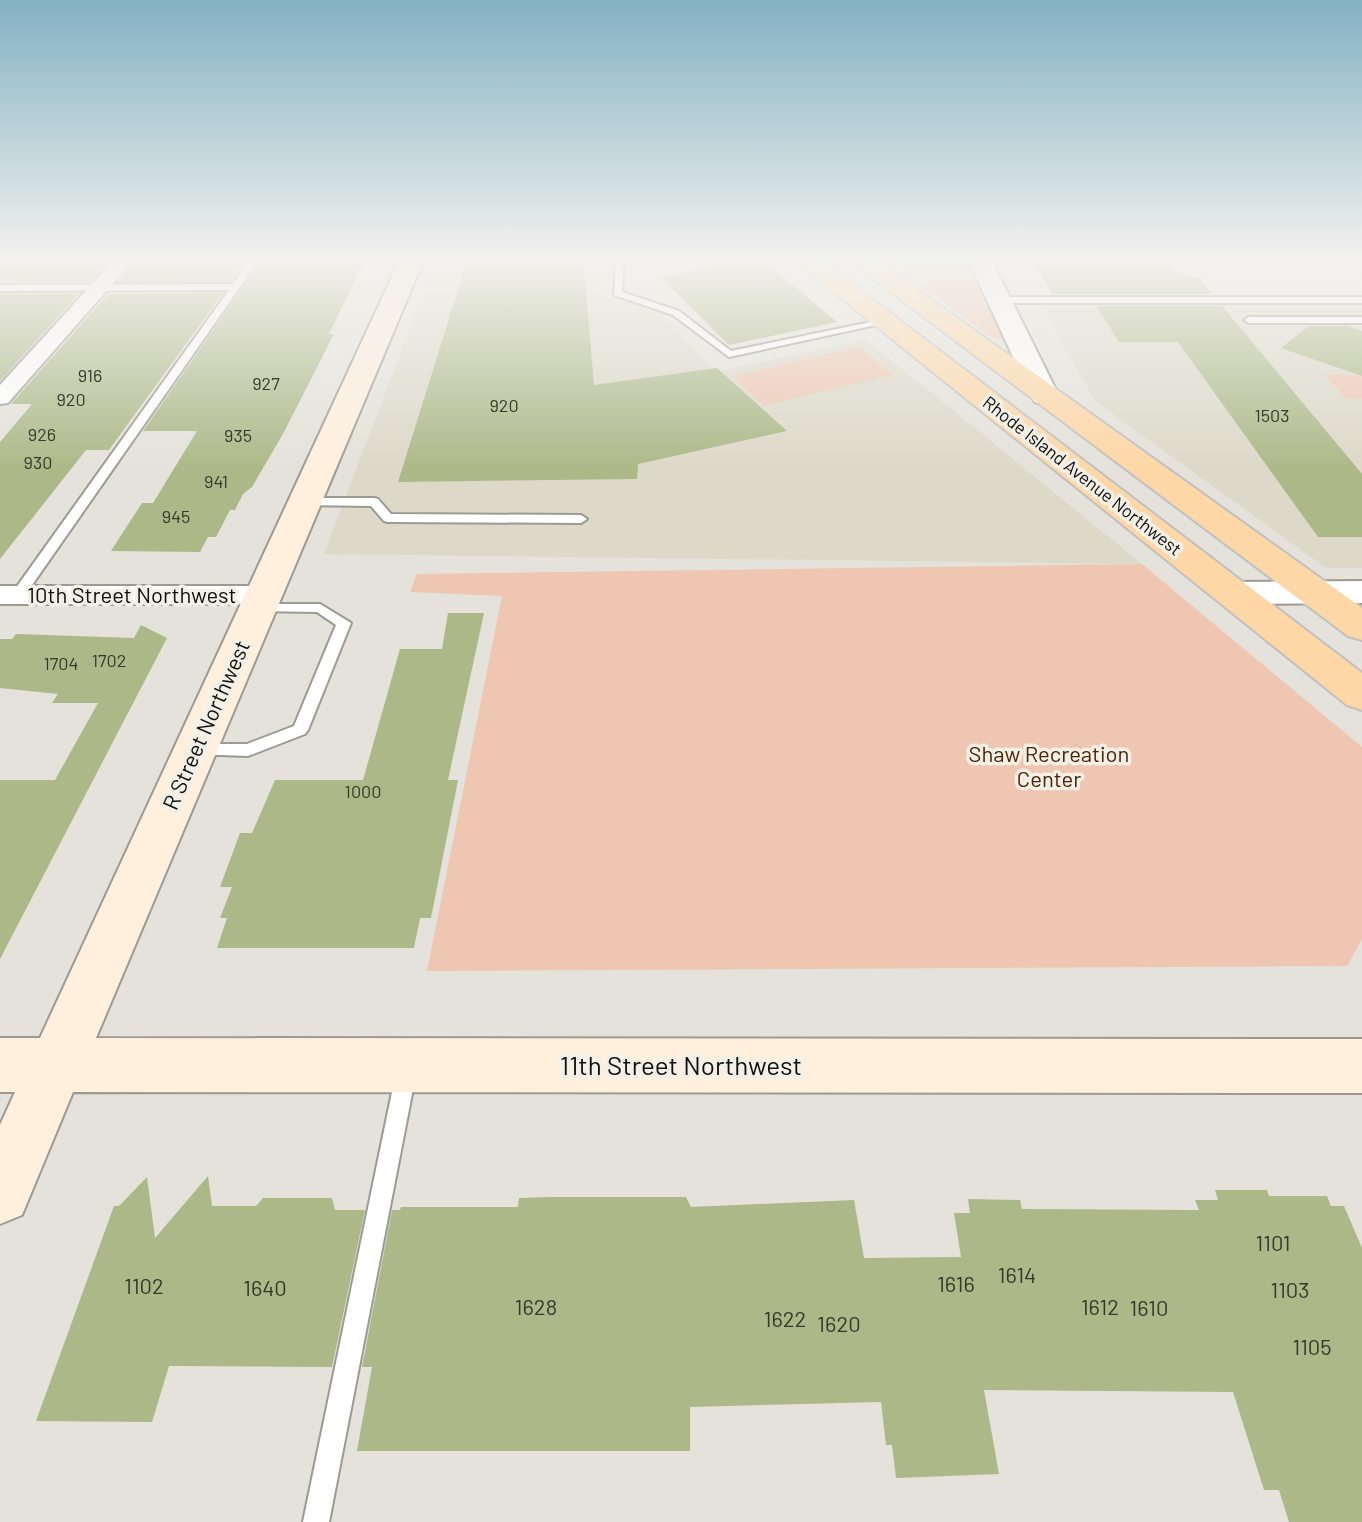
<svg xmlns="http://www.w3.org/2000/svg" width="1362" height="1522" viewBox="0 0 1362 1522" font-family="Barlow,sans-serif">
<rect width="100%" height="100%" fill="#e4e2da"/>
<!-- built -->
<g fill="#dcd9c9">
<path d="M 437,257 L 607,257 L 603,295 L 665,317 L 716,372 L 865,339 L 1142,564 L 324,554 Z"/>
<path d="M 1038,302 L 1362,303 L 1362,568 L 1326,568 L 1096,402 Z"/>
</g>
<!-- green -->
<g fill="#efc6b2">
<path d="M 879,257 L 966,257 L 1004,339 L 994,339 Z"/>
<path d="M 859,347 L 893,375 L 763,406 L 733,376 Z"/>
<path d="M 1323,373 L 1362,376 L 1362,399 L 1346,399 Z"/>
<path d="M 1142,564 L 1362,747 L 1362,939 L 1347,966 L 427,971 L 502,596 L 410,592 L 417,574 Z"/>
</g>
<!-- building -->
<g fill="#acb888">
<path d="M 13,257 L 113,257 L 90,282 L 0,282 L 0,269 Z"/>
<path d="M 139,257 L 248,257 L 231,281 L 119,282 Z"/>
<path d="M 264,257 L 366,257 L 329,334 L 334,334 L 284,432 L 252,487 L 243,494 L 235,510 L 230,510 L 216,537 L 208,537 L 200,552 L 111,551 L 142,503 L 153,503 L 197,431 L 143,431 Z"/>
<path d="M 561,257 L 583,257 L 594,385 L 717,368 L 787,431 L 638,464 L 637,479 L 398,482 L 468,258 L 539,261 Z"/>
<path d="M 1031,257 L 1163,257 L 1162,267 L 1200,279 L 1212,294 L 1052,294 Z"/>
<path d="M 760,258 L 837,322 L 729,345 L 660,277 Z"/>
<path d="M 223,293 L 109,450 L 86,450 L 0,559 L 0,442 L 32,404 L 11,404 L 108,294 Z"/>
<path d="M 0,294 L 79,294 L 0,381 Z"/>
<path d="M 1096,306 L 1222,306 L 1362,474 L 1362,537 L 1318,537 L 1178,342 L 1119,342 Z"/>
<path d="M 1309,326 L 1347,326 L 1362,331 L 1362,376 L 1281,348 Z"/>
<path d="M 448,613 L 484,613 L 448,780 L 458,780 L 431,918 L 420,918 L 414,948 L 217,948 L 227,918 L 220,918 L 232,887 L 220,887 L 240,833 L 252,833 L 275,780 L 363,780 L 400,649 L 442,649 Z"/>
<path d="M 141,625 L 167,638 L 0,959 L 0,780 L 55,780 L 98,703 L 52,703 L 58,694 L 0,688 L 0,639 L 12,639 L 16,634 L 134,638 Z"/>
<path d="M 208,1176 L 212,1206 L 256,1206 L 263,1198 L 332,1198 L 335,1210 L 365,1210 L 332,1367 L 169,1366 L 152,1422 L 36,1421 L 114,1206 L 119,1206 L 147,1177 L 155,1238 Z"/>
<path d="M 1215,1190 L 1267,1190 L 1269,1196 L 1327,1196 L 1331,1206 L 1344,1206 L 1362,1248 L 1362,1522 L 1289,1522 L 1279,1490 L 1264,1490 L 1233,1392 L 984,1390 L 999,1474 L 896,1478 L 892,1445 L 886,1445 L 881,1402 L 690,1407 L 690,1451 L 357,1451 L 372,1367 L 362,1367 L 392,1210 L 400,1210 L 401,1207 L 518,1207 L 519,1198 L 551,1197 L 686,1197 L 691,1207 L 854,1200 L 864,1258 L 961,1257 L 954,1213 L 970,1213 L 968,1199 L 1020,1200 L 1022,1209 L 1199,1210 L 1195,1200 L 1218,1200 Z"/>
</g>
<g fill="none" stroke-linecap="round" stroke-linejoin="round">
<defs>
<g id="service">
<path d="M 252,257 L 261,257 L 23,598 L 13,598 L 13,592 L 229,290 L 0,291 L 0,285 L 233,284 Z"/>
<path d="M 616,257 L 624,257 L 622,292 L 679,311 L 731,351 L 885,319 L 890,322 L 729,357 L 673,315 L 614,295 Z"/>
<path d="M 1362,297 L 1362,303 L 999,303 L 994,300 L 999,297 Z"/>
<path d="M 1362,317 L 1362,323 L 1249,323 L 1244,320 L 1249,317 Z"/>
<path d="M 306,498 L 374,498 L 378,499 L 391,514 L 581,515 L 587,519 L 581,523 L 388,522 L 384,521 L 371,506 L 302,505 L 300,502 Z"/>
<path d="M 258,604 L 320,604 L 351,623 L 308,730 L 305,734 L 248,756 L 191,754 L 189,750 L 197,744 L 247,744 L 294,726 L 336,625 L 317,612 L 253,611 L 251,608 Z"/>
<path d="M 406,1063 L 413,1066 L 416,1073 L 329,1522 L 303,1522 L 396,1073 L 399,1066 Z"/>
</g>
<g id="minor">
<path d="M 117,257 L 136,257 L 8,403 L 0,404 L 0,385 Z"/>
<path d="M 0,586 L 264,586 L 274,589 L 278,595 L 274,601 L 264,604 L 0,604 Z"/>
</g>
<g id="tertiary">
<path d="M 967,257 L 990,257 L 1059,396 L 1055,402 L 1045,404 L 1035,402 L 1031,396 Z"/>
<path d="M 1362,581 L 1362,603 L 1231,604 L 1218,601 L 1213,593 L 1218,585 L 1231,582 Z"/>
</g>
<path id="secondary" d="M 401,257 L 425,257 L 96,1038 L 1362,1039 L 1362,1093 L 73,1092 L 22,1215 L 0,1224 L 0,1125 L 15,1092 L 0,1092 L 0,1038 L 40,1038 Z"/>
<g id="trunk">
<path d="M 790,257 L 817,257 L 1362,673 L 1362,710 L 1347,705 Z"/>
<path d="M 844,257 L 872,257 L 1362,608 L 1362,640 L 1348,636 Z"/>
</g>
</defs>
<!-- service casing -->
<use href="#service" stroke="#9c9a92" stroke-width="4"/>
<!-- minor casing -->
<use href="#minor" stroke="#9c9a92" stroke-width="4"/>
<!-- tertiary casing -->
<use href="#tertiary" stroke="#9c9a92" stroke-width="4"/>
<!-- secondary casing -->
<use href="#secondary" stroke="#9c9a92" stroke-width="4"/>
<!-- trunk casing -->
<use href="#trunk" stroke="#c1c0c0" stroke-width="4"/>
<!-- service -->
<use href="#service" fill="#fff" fill-rule="evenodd"/>
<!-- minor -->
<use href="#minor" fill="#fff" fill-rule="evenodd"/>
<!-- tertiary -->
<use href="#tertiary" fill="#fff" fill-rule="evenodd"/>
<!-- secondary -->
<use href="#secondary" fill="#fff0de" fill-rule="evenodd"/>
<!-- trunk -->
<use href="#trunk" fill="#fed7a6" fill-rule="evenodd"/>
</g>
<!-- sky -->
<linearGradient id="sky" x2="0" y2="1"><stop stop-color="#82b1c2"/><stop offset="0.55" stop-color="#f3f2ee"/><stop offset="1" stop-color="#f3f2ee" stop-opacity="0"/></linearGradient>
<rect width="1362" height="470" fill="url(#sky)"/>
<g text-anchor="middle" stroke-width="7" stroke-linejoin="round" paint-order="stroke">
<!-- number labels -->
<g font-size="18" fill="#36382a">
<text x="90" y="382">916</text>
<text x="266" y="390">927</text>
<text x="71" y="406">920</text>
<text x="504" y="412">920</text>
<text x="1272" y="422">1503</text>
<text x="42" y="441">926</text>
<text x="238" y="442">935</text>
<text x="38" y="469">930</text>
<text x="216" y="488">941</text>
<text x="176" y="523">945</text>
<text x="109" y="667">1702</text>
<text x="61" y="670">1704</text>
<text x="363" y="798">1000</text>
</g>
<!-- far-street labels -->
<g font-size="18" fill="#0f0e0b" stroke="#f2f0e7">
<text transform="translate(1082 476) rotate(38)" y="6">Rhode Island Avenue Northwest</text>
</g>
<!-- street labels -->
<g font-size="22" fill="#0f0e0b" stroke="#f2f0e7">
<text x="132" y="603">10th Street Northwest</text>
<text transform="translate(206 725) rotate(-66)" y="8">R Street Northwest</text>
</g>
<!-- park labels -->
<g font-size="22" fill="#4f2206" stroke="#f2f0e7">
<text x="1049" y="762">Shaw Recreation<tspan x="1049" dy="25">Center</tspan></text>
</g>
<!-- near-number labels -->
<g font-size="22" fill="#36382a">
<text x="1273" y="1251">1101</text>
<text x="1017" y="1283">1614</text>
<text x="956" y="1292">1616</text>
<text x="144" y="1294">1102</text>
<text x="265" y="1296">1640</text>
<text x="1290" y="1298">1103</text>
<text x="536" y="1315">1628</text>
<text x="1100" y="1315">1612</text>
<text x="1149" y="1316">1610</text>
<text x="785" y="1327">1622</text>
<text x="839" y="1332">1620</text>
<text x="1312" y="1355">1105</text>
</g>
<!-- near-street labels -->
<g font-size="26" fill="#0f0e0b" stroke="#f2f0e7">
<text x="681" y="1075">11th Street Northwest</text>
</g>
</g>
</svg>
